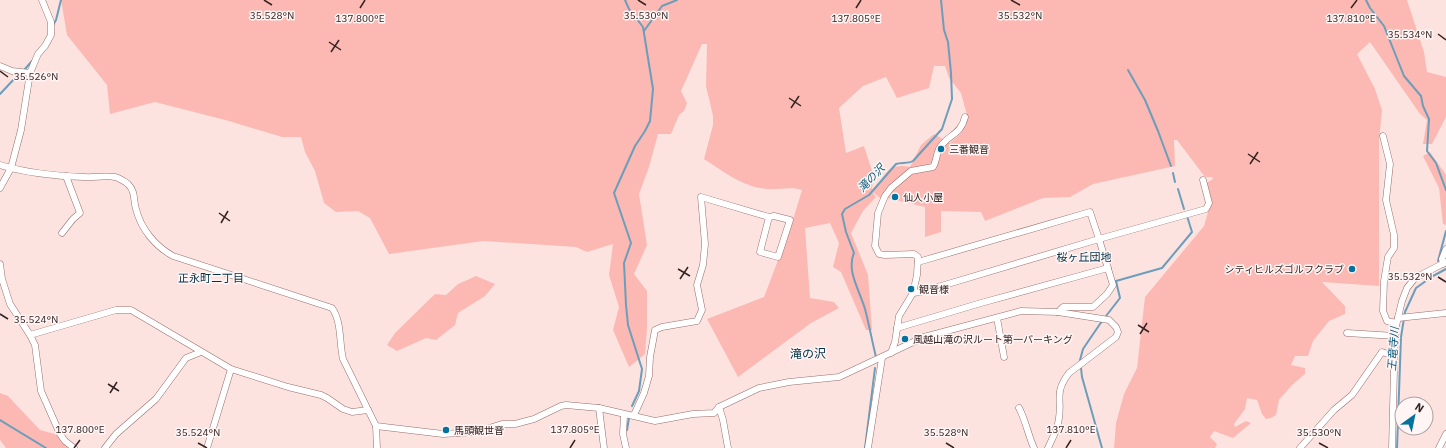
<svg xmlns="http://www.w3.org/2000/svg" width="1446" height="448" viewBox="0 0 1446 448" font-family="'IBM Plex Sans','Noto Sans JP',sans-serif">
<rect width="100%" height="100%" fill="#fde3e0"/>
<!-- green -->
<g fill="#fcb9b3">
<path d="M 61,0 L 1407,0 L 1424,52 L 1427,72 L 1446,77 L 1446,117 L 1432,144 L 1423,144 L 1427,120 L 1420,114 L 1370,42 L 1357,54 L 1375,89 L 1382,110 L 1379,142 L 1379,286 L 1322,282 L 1345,306 L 1345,314 L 1329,321 L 1313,341 L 1308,356 L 1295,356 L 1291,365 L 1305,368 L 1305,374 L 1292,385 L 1279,400 L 1276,415 L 1271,418 L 1266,419 L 1262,414 L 1257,400 L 1247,398 L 1245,409 L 1234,424 L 1235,427 L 1246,421 L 1251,423 L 1233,438 L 1214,431 L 1210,437 L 1217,444 L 1215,448 L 1114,448 L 1116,423 L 1124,394 L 1137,368 L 1145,297 L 1204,226 L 1211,202 L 1206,183 L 1213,179 L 1212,177 L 1205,177 L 1177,140 L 1174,140 L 1175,166 L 1093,184 L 1070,197 L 1043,198 L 985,221 L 981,212 L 941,211 L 941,232 L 925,237 L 925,207 L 887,198 L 880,198 L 873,192 C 885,176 887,162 910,167 L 921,145 L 934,134 L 950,143 L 961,133 L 968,119 L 961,93 L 949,78 L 945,66 L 934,66 L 929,88 L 897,98 L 886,77 L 863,86 L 839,108 L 846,153 L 864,146 L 873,174 L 872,191 L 876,197 L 863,211 L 851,233 L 868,275 L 872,330 L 866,330 L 841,272 L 833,267 L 839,243 L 830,223 L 805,228 L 810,298 L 834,302 L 839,308 L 811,323 L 738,377 L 707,319 L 764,297 L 791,226 L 802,190 C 791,186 780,190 768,189 C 744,188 723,171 704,159 L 713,125 L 713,116 L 706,86 L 707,44 L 702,44 L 681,91 L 687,103 L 684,111 L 679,115 L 671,134 L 658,134 L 649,167 L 639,194 L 647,245 L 634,274 L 647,291 L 647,328 L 645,354 L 629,367 L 613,330 L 619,307 L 609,275 L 613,244 L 587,252 L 576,247 L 483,241 L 389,254 L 370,218 L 358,211 L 336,212 L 324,203 L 315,171 L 305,152 L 301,137 L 282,137 L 229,121 L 155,102 L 110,114 L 107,85 L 67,35 Z"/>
<path d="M 1430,152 L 1446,175 L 1446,225 L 1443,224 L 1439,188 L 1423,156 Z"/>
<path d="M 476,276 L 495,284 L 485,296 L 458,313 L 455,325 L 436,340 L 426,338 L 397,351 L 387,345 L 395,333 L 435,294 L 446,295 L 458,284 Z"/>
<path d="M 0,393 L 8,396 L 40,430 L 55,434 L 71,448 L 6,448 L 0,440 Z"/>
</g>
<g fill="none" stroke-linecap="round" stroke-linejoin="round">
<!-- stream -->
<g stroke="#6c9dba" stroke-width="2">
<path d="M 625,0 L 629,9 L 643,27 L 653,89 L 650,121 L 645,131 L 635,146 L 614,193 L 631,243 L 624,263 L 626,305 L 628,325 L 642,369 L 639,391 L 632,406"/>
<path d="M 1366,0 L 1370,8 L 1384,26 L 1404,76 L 1421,96 L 1423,106 L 1429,119 L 1427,151 L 1436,163 L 1446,190"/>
<path d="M 53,25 L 56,20 L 61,0"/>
<path d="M 644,31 L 662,6 L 677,0"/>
<path d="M 25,69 L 32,61"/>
<path d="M 1128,70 L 1145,100 L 1158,131 L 1171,166"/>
<path d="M 0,94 L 17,76"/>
<path d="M 1173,173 L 1175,182"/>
<path d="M 1178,189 L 1184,209"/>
<path d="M 1438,261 L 1446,231"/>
<path d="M 1106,316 L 1120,298 L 1116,281 L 1162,268 L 1192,232 L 1187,216"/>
<path d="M 876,357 C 872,341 869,324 865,309 C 860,291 846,271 854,253 L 846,232 L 842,214 L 845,209 L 869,195 L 896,164 C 901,162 908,164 913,161 L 942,129 L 952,99 L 951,73 L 948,42 L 944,30 L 941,0"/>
<path d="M 1080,360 L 1083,349 L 1102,321"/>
<path d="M 1081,368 L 1082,377 L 1102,448"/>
<path d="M 0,420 L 46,448"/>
<path d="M 627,430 L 629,418"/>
<path d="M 865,448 L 875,368"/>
<path d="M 1397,448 L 1401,337 L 1405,312 L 1416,288 L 1433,276 L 1446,269"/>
</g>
<defs>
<g id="minor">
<path d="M 0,66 L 12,71 L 30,73"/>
<path d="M 1383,136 L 1390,164 L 1386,200 L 1394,235 L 1394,248 L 1388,257 L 1384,281 L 1383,311 L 1387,321 L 1396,323"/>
<path d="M 0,165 C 27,173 57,176 84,177 C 94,178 105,175 115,177 C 119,178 124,181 128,184 C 136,192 133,200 136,209 C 141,229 155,246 173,256 L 332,308 C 342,322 339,342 343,359 L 376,426 L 377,448"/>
<path d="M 0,188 L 11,168 L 21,130 L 30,73 L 38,54 L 45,46 L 51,35 L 51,22 L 42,0"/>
<path d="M 62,233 L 73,219 L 80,213 L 66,176"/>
<path d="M 918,262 L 1090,212 L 1099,239 L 1113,285 L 1107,294 L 1093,307 L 1063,307 L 1058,312"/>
<path d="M 0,264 L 2,279 L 10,304 L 30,335 L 35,345 L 41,391 L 60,434 L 65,441 L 74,448"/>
<path d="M 1443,264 L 1442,259 L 1446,249"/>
<path d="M 913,293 L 921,292 L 1099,239 L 1206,209 L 1209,203 L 1203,180"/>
<path d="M 997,318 L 1004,357"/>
<path d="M 1398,318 L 1446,313"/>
<path d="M 897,328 L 981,303 L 1108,268"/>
<path d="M 1347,333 L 1395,336"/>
<path d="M 30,335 L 116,310 L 131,310 L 231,369 L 288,387 L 321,395 L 327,398 L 343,409 L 352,412 L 368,410"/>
<path d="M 891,353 L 895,342 L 899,316 L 913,293 L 917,275 L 918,257 L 914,254 L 885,255 L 879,254 L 875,246 L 878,213 L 885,196 L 891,188 L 911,171 L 933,167 C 937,161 936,152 941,146 C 950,134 961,134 965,117"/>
<path d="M 719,407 L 723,420 L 728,448"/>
<path d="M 599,408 L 604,448"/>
<path d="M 1019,408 C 1026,421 1028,435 1034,448"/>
<path d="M 624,415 L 623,434 L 626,448"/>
<path d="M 634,415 L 644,393 L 649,376 L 650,357 L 655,330 L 662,327 L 697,321 L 702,310 L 697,285 L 703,265 L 705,244 L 701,197 L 769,217 L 774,216 L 790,220 L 778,257 L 760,252 L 769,217"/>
<path d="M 376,426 L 443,434 L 476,432 L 502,424 L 515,424 L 534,419 L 561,406 L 566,405 L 599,408 L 655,421 L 693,414 L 714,413 L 719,407 L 759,388 L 789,382 L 839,377 L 924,337 L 1021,311 L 1058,312 L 1109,320 L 1116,327 L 1118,332 L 1116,337 L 1069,373 C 1054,393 1062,398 1059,418 C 1058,429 1052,439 1048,448"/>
<path d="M 105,448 L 116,434 L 156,399 L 186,358 L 201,352"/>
<path d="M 207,448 L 231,369"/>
<path d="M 868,448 L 882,358"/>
<path d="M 1300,448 L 1334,410 L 1352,395 L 1382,352 L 1394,356"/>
<path d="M 1392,448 L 1395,330 L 1402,301 L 1407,288 L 1415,278 L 1446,262"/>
<path d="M 1439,448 L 1446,434"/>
</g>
</defs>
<!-- minor casing -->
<use href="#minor" stroke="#956f6c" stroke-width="7"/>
<!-- minor -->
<use href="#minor" stroke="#fff" stroke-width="6"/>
</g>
<!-- ticks -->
<path fill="none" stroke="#332322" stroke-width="1.5" d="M 264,0 L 272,5M 638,0 L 646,5M 1011,0 L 1020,5M 360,8 L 365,0M 856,8 L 861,0M 1351,8 L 1357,0M 1438,34 L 1446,40M 329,42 L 341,50M 331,52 L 339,40M 0,71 L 8,77M 789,98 L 801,106M 791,108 L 799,96M 1248,154 L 1260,162M 1250,164 L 1258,152M 219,213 L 230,221M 221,223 L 228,211M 678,269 L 690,276M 1438,277 L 1446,282M 680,279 L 688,267M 0,314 L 8,319M 1138,325 L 1149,332M 1140,334 L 1147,323M 108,384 L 119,391M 110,393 L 117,382M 198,443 L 207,448M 946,443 L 954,448M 1319,443 L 1328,448M 74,448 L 80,440M 570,448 L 575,440M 1066,448 L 1071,440"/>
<!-- markers -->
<g fill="#00729d" stroke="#fef5f4" stroke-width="1.5">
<circle cx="941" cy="149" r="4"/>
<circle cx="895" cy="197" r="4"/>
<circle cx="1352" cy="269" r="4"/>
<circle cx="911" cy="289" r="4"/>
<circle cx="905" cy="339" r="4"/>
<circle cx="446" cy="430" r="4"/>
</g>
<g text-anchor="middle" stroke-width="3" stroke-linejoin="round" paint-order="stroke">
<!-- poi labels -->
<g font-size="10" fill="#332322" stroke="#fef5f4" text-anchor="start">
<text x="949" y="153">三番観音</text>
<text x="903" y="201">仙人小屋</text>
<text x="1344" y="273" text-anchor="end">シティヒルズゴルフクラブ</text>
<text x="919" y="293">観音様</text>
<text x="913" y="343">風越山滝の沢ルート第一パーキング</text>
<text x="454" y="434">馬頭観世音</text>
</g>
<!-- water labels -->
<g font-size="11" font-style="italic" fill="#0a5c7e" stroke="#fef5f4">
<text transform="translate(871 178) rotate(-46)" y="4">滝の沢</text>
<text transform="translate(1393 349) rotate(-86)" y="4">王竜寺川</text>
</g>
<!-- neighbourhood labels -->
<g font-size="11" fill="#023146" stroke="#fef5f4">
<text x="1084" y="261">桜ヶ丘団地</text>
<text x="211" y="282">正永町二丁目</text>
</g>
<!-- quarter labels -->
<g font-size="12" fill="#023146" stroke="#fef5f4">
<text x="808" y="358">滝の沢</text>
</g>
</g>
<g font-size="10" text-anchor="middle" fill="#332322" stroke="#fef5f4" stroke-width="3" stroke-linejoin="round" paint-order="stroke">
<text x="272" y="19">35.528°N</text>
<text x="646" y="19">35.530°N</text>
<text x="1020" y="19">35.532°N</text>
<text x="360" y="22">137.800°E</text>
<text x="856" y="22">137.805°E</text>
<text x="1351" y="22">137.810°E</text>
<text x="1410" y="38">35.534°N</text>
<text x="36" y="80">35.526°N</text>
<text x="1410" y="280">35.532°N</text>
<text x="36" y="323">35.524°N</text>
<text x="80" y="433">137.800°E</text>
<text x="575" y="433">137.805°E</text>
<text x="1071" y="433">137.810°E</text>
<text x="198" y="436">35.524°N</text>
<text x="946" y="436">35.528°N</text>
<text x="1319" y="436">35.530°N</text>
</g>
<!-- north arrow -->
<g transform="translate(1414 416) rotate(33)"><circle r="19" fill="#fef5f4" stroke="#ada1a0"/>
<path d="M0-3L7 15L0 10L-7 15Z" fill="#00729d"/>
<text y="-6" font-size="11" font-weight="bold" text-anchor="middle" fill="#332322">N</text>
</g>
</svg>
